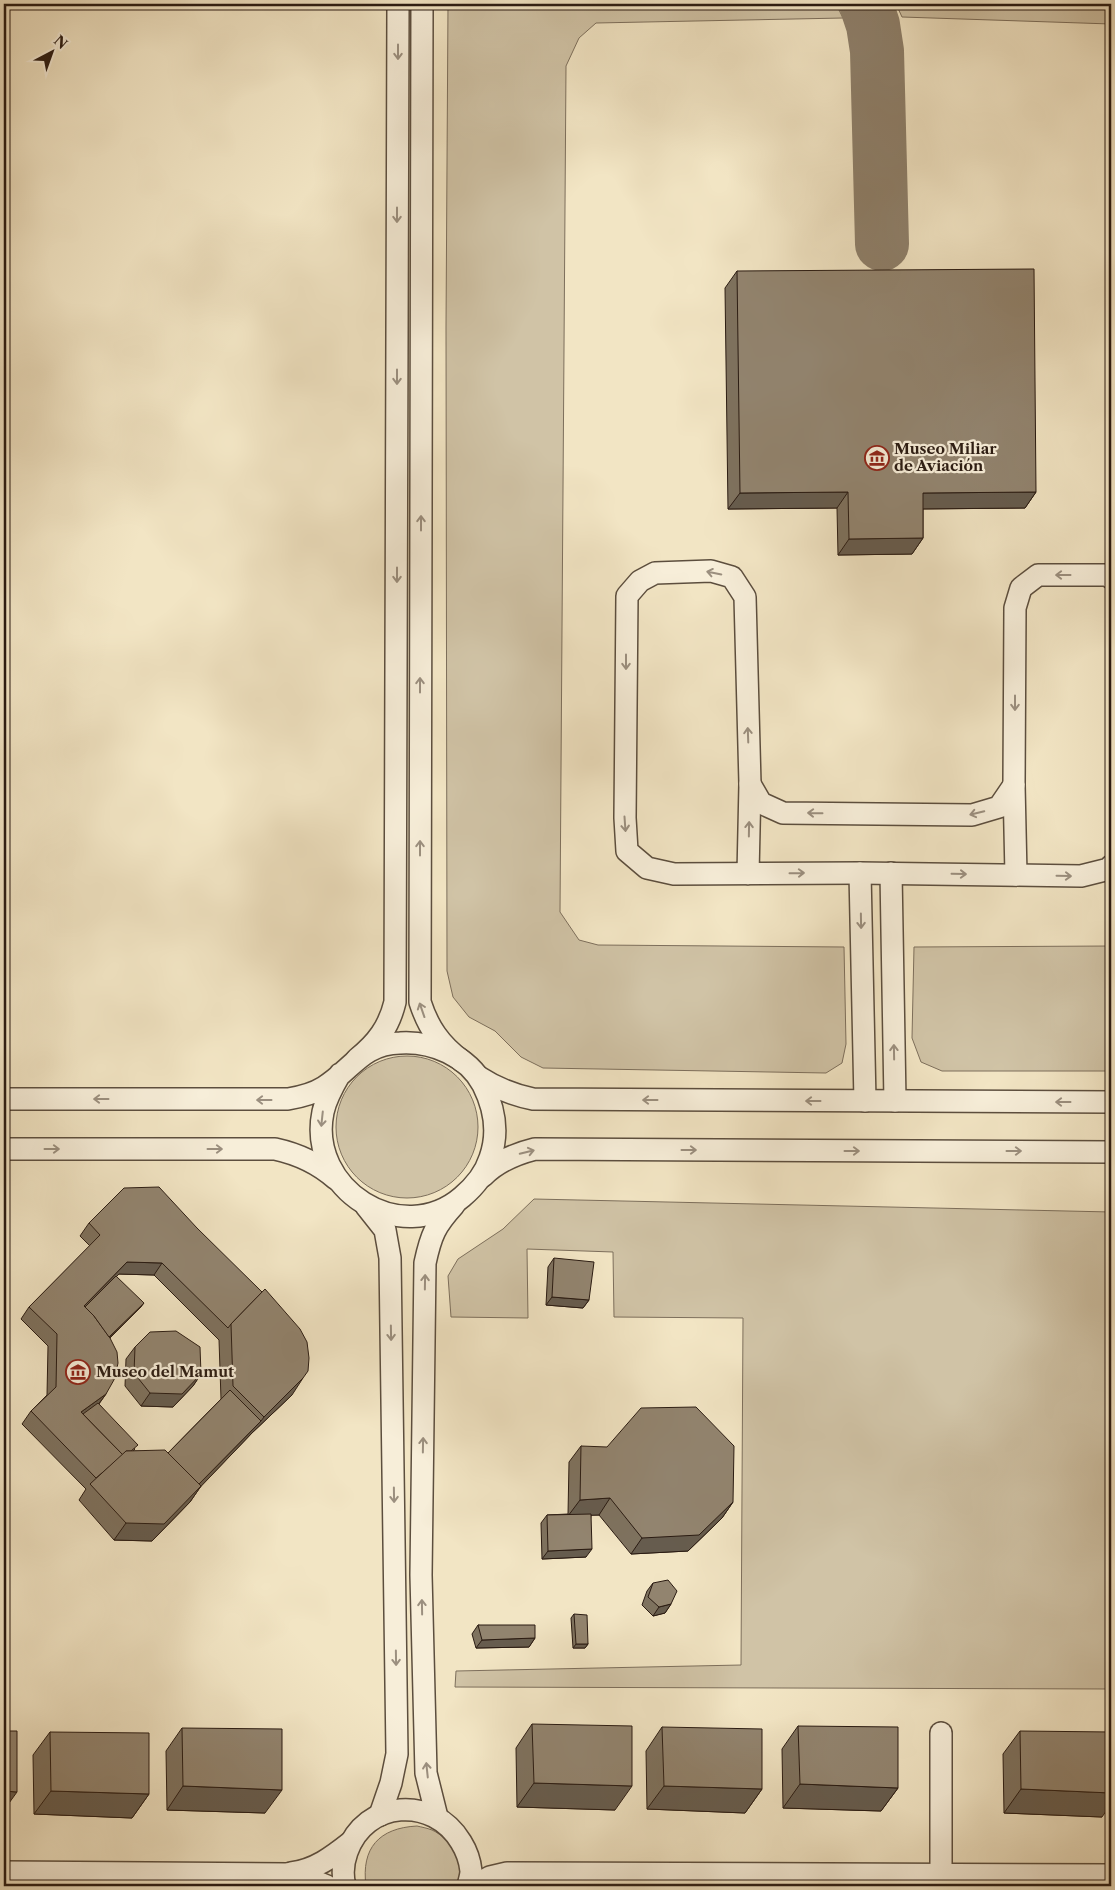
<svg xmlns="http://www.w3.org/2000/svg" width="1115" height="1890" viewBox="0 0 1115 1890" font-family="'Libre Caslon Text',serif">
<rect width="100%" height="100%" fill="#f2e5c4"/>
<filter id="stains"><feTurbulence type="fractalNoise" baseFrequency=".004" numOctaves="4"/><feColorMatrix values="0 0 0 0 .2 0 0 0 0 .09 0 0 0 0 .02 0 0 0 .5 -.17"/></filter>
<radialGradient id="worn" r=".72"><stop offset=".6" stop-color="#630" stop-opacity="0"/><stop offset="1" stop-color="#630" stop-opacity=".3"/></radialGradient>
<!-- green -->
<g fill="#d0c3a6" stroke="#7d6f5c">
<path d="M 448,4 L 836,4 L 843,18 L 596,23 L 579,38 L 566,66 L 560,912 L 579,940 L 598,945 L 844,947 L 846,1044 L 842,1063 L 826,1073 L 543,1068 L 521,1057 L 495,1031 L 469,1017 L 453,997 L 447,971 L 446,327 Z"/>
<path d="M 896,4 L 1111,4 L 1111,24 L 902,17 Z"/>
<path d="M 1111,946 L 1111,1071 L 942,1071 L 921,1062 L 912,1038 L 914,947 Z"/>
<circle cx="407" cy="1127" r="71"/>
<path d="M 534,1199 L 1111,1212 L 1111,1689 L 455,1687 L 456,1671 L 741,1665 L 743,1318 L 614,1317 L 613,1252 L 527,1249 L 528,1318 L 451,1317 L 448,1276 L 458,1259 L 503,1229 Z"/>
<path d="M 417,1826 C 421,1827 427,1828 432,1830 C 452,1839 466,1865 458,1886 L 366,1886 C 361,1848 379,1828 417,1826 Z"/>
</g>
<g fill="none" stroke-linecap="round" stroke-linejoin="round">
<!-- taxiway -->
<path stroke="#8e806b" stroke-width="54" d="M 866,4 L 873,25 L 877,51 L 882,244"/>
<defs>
<g id="minor">
<path d="M 422,4 L 420,1002 C 428,1027 440,1045 462,1061"/>
<path d="M 750,784 L 761,803 L 783,813 L 972,815 L 999,807 L 1014,785"/>
<path d="M 860,873 L 865,1101"/>
<path d="M 891,873 L 895,1101"/>
<path d="M 748,874 L 750,784 L 745,597 L 732,577 L 711,571 L 655,573 L 640,581 L 627,596 L 625,818 L 627,851 L 647,868 L 674,874 L 860,873 L 1081,876 L 1109,869 L 1111,866"/>
<path d="M 1016,875 L 1014,785 L 1015,608 L 1021,588 L 1038,575 L 1108,575 L 1111,578"/>
<path d="M 357,1059 C 377,1043 389,1027 395,1002 L 398,4"/>
<path d="M 479,1077 C 496,1088 513,1095 533,1099 L 1111,1102"/>
<path d="M 4,1099 L 288,1099 C 300,1097 313,1094 324,1087 C 352,1070 361,1044 400,1043 C 432,1041 468,1056 483,1085 C 495,1109 499,1133 490,1158 C 485,1174 475,1186 462,1197 C 401,1249 307,1189 323,1112 C 326,1098 333,1086 340,1074"/>
<path d="M 4,1149 L 275,1149 C 298,1154 318,1163 336,1179"/>
<path d="M 483,1176 C 498,1161 515,1154 535,1149 L 1111,1152"/>
<path d="M 366,1206 L 385,1230 L 390,1258 L 397,1754 L 391,1783 L 380,1815"/>
<path d="M 437,1817 L 426,1773 L 421,1575 L 425,1263 C 431,1235 435,1226 454,1205"/>
<path d="M 4,1872 L 288,1874 L 300,1875 L 327,1886"/>
<path d="M 291,1873 C 315,1870 332,1857 351,1842"/>
<path d="M 345,1886 C 342,1875 343,1863 347,1852 C 365,1800 433,1795 461,1842 C 466,1850 470,1861 471,1871 C 471,1876 469,1881 468,1886"/>
<path d="M 474,1886 L 490,1877 L 507,1873 L 1111,1875"/>
<path d="M 941,1886 L 941,1733"/>
</g>
</defs>
<!-- minor casing -->
<use href="#minor" stroke="#5c4e3e" stroke-width="24"/>
<!-- minor -->
<use href="#minor" stroke="#f7eed9" stroke-width="21"/>
</g>
<!-- wall -->
<g fill="#7e725f" stroke="#2a1b12" fill-rule="evenodd">
<path d="M 737,271 L 1036,492 L 1025,508 L 923,509 L 923,538 L 912,554 L 838,555 L 837,508 L 728,509 L 725,288 Z"/>
<path d="M 124,1188 L 292,1395 L 252,1433 L 201,1486 L 190,1502 L 152,1541 L 114,1540 L 79,1500 L 86,1489 L 22,1424 L 31,1411 L 47,1395 L 48,1346 L 21,1319 L 29,1307 L 90,1246 L 80,1236 L 89,1223 ZM 119,1274 L 154,1275 L 219,1340 L 221,1399 L 168,1453 L 133,1451 L 135,1449 L 99,1404 L 106,1394 L 110,1338 L 141,1307 L 116,1277 Z"/>
<path d="M 554,1258 L 589,1300 L 583,1308 L 546,1305 L 548,1267 Z"/>
<path d="M 135,1347 L 201,1374 L 193,1386 L 173,1407 L 141,1406 L 125,1386 L 126,1359 Z"/>
<path d="M 581,1446 L 733,1502 L 722,1518 L 688,1551 L 631,1554 L 599,1515 L 591,1515 L 586,1557 L 542,1559 L 541,1523 L 547,1515 L 568,1514 L 569,1462 Z"/>
<path d="M 653,1583 L 671,1604 L 665,1613 L 653,1616 L 642,1605 L 647,1591 Z"/>
<path d="M 574,1614 L 588,1644 L 585,1648 L 573,1648 L 571,1618 Z"/>
<path d="M 478,1625 L 535,1638 L 529,1647 L 476,1648 L 472,1634 Z"/>
<path d="M 532,1724 L 615,1810 L 517,1807 L 516,1748 Z"/>
<path d="M 798,1726 L 898,1788 L 881,1811 L 783,1808 L 782,1749 Z"/>
<path d="M 662,1727 L 762,1789 L 745,1813 L 647,1809 L 646,1751 Z"/>
<path d="M 182,1728 L 265,1813 L 167,1810 L 166,1751 Z"/>
<path d="M 1020,1731 L 1102,1817 L 1004,1813 L 1003,1754 Z"/>
<path d="M 50,1732 L 149,1794 L 132,1818 L 34,1814 L 33,1755 Z"/>
</g>
<!-- shaded-wall -->
<g fill="#665c4e" stroke="#2a1b12">
<path d="M 848,492 L 837,508 L 728,509 L 740,493 Z"/>
<path d="M 1036,492 L 1025,508 L 911,509 L 923,493 Z"/>
<path d="M 923,538 L 912,554 L 838,555 L 849,539 Z"/>
<path d="M 127,1262 L 162,1263 L 154,1275 L 119,1274 L 79,1315 L 84,1306 Z"/>
<path d="M 552,1297 L 589,1300 L 583,1308 L 546,1305 Z"/>
<path d="M 144,1303 L 141,1307 L 99,1348 L 102,1343 Z"/>
<path d="M 201,1374 L 193,1386 L 173,1407 L 141,1406 L 150,1393 Z"/>
<path d="M 303,1378 L 292,1395 L 252,1433 L 188,1500 L 196,1487 L 261,1421 L 264,1417 Z"/>
<path d="M 106,1394 L 97,1406 L 76,1421 L 81,1412 Z"/>
<path d="M 201,1486 L 190,1502 L 152,1541 L 114,1540 L 126,1523 Z"/>
<path d="M 610,1498 L 599,1515 L 568,1516 L 580,1500 Z"/>
<path d="M 733,1502 L 722,1518 L 688,1551 L 631,1554 L 642,1538 Z"/>
<path d="M 592,1549 L 586,1557 L 542,1559 L 548,1551 Z"/>
<path d="M 671,1604 L 665,1613 L 653,1616 L 659,1607 Z"/>
<path d="M 535,1638 L 529,1647 L 476,1648 L 482,1640 Z"/>
<path d="M 576,1644 L 588,1644 L 585,1648 L 573,1648 Z"/>
<path d="M 534,1783 L 632,1786 L 615,1810 L 517,1807 Z"/>
<path d="M 800,1784 L 898,1788 L 881,1811 L 783,1808 Z"/>
<path d="M 183,1786 L 282,1790 L 265,1813 L 167,1810 Z"/>
<path d="M 664,1786 L 762,1789 L 745,1813 L 647,1809 Z"/>
<path d="M 1021,1789 L 1111,1793 L 1111,1804 L 1102,1817 L 1004,1813 Z"/>
<path d="M 4,1791 L 17,1792 L 4,1810 Z"/>
<path d="M 51,1791 L 149,1794 L 132,1818 L 34,1814 Z"/>
</g>
<!-- building -->
<g fill="#92846f" stroke="#2a1b12">
<path d="M 1034,269 L 1036,492 L 923,493 L 923,538 L 849,539 L 848,492 L 740,493 L 737,271 Z"/>
<path d="M 159,1187 L 197,1228 L 262,1292 L 231,1324 L 228,1328 L 162,1263 L 127,1262 L 84,1306 L 94,1316 L 110,1338 L 117,1352 L 118,1363 L 115,1378 L 106,1394 L 81,1412 L 123,1455 L 96,1478 L 31,1411 L 56,1387 L 57,1334 L 29,1307 L 100,1235 L 89,1223 L 124,1188 Z"/>
<path d="M 554,1258 L 594,1262 L 589,1300 L 552,1297 Z"/>
<path d="M 116,1276 L 144,1303 L 109,1337 L 94,1316 L 85,1307 Z"/>
<path d="M 265,1289 L 300,1329 L 307,1342 L 309,1358 L 308,1371 L 303,1378 L 264,1417 L 233,1386 L 231,1324 Z"/>
<path d="M 176,1331 L 200,1347 L 201,1374 L 182,1394 L 150,1393 L 134,1373 L 135,1347 L 150,1332 Z"/>
<path d="M 230,1390 L 261,1421 L 199,1484 L 168,1453 Z"/>
<path d="M 98,1403 L 138,1445 L 131,1451 L 126,1451 L 123,1455 L 83,1414 Z"/>
<path d="M 696,1407 L 734,1446 L 733,1502 L 699,1535 L 642,1538 L 610,1498 L 580,1500 L 581,1446 L 607,1447 L 641,1408 Z"/>
<path d="M 165,1450 L 201,1486 L 164,1524 L 126,1523 L 90,1484 L 126,1451 Z"/>
<path d="M 591,1514 L 592,1549 L 548,1551 L 547,1515 Z"/>
<path d="M 668,1580 L 677,1591 L 671,1604 L 659,1607 L 648,1597 L 653,1583 Z"/>
<path d="M 574,1614 L 587,1615 L 588,1644 L 576,1644 Z"/>
<path d="M 478,1625 L 535,1625 L 535,1638 L 482,1640 Z"/>
<path d="M 532,1724 L 632,1726 L 632,1786 L 534,1783 Z"/>
<path d="M 798,1726 L 898,1727 L 898,1788 L 800,1784 Z"/>
<path d="M 662,1727 L 762,1729 L 762,1789 L 664,1786 Z"/>
<path d="M 182,1728 L 282,1729 L 282,1790 L 183,1786 Z"/>
<path d="M 4,1731 L 17,1731 L 17,1792 L 4,1791 Z"/>
<path d="M 1020,1731 L 1111,1732 L 1111,1793 L 1021,1789 Z"/>
<path d="M 50,1732 L 149,1733 L 149,1794 L 51,1791 Z"/>
</g>
<!-- one-way arrows -->
<defs><path id="oneway-shaft" d="M-6 0H5M1.5-3L5.5 0L1.5 3" fill="none" stroke-width="1.6" stroke-linecap="round" stroke-linejoin="round" transform="scale(1.25)"/></defs>
<g stroke="#9b8f7f">
<use href="#oneway-shaft" transform="translate(398 52) rotate(90)"/>
<use href="#oneway-shaft" transform="translate(397 215) rotate(90)"/>
<use href="#oneway-shaft" transform="translate(397 377) rotate(90)"/>
<use href="#oneway-shaft" transform="translate(421 523) rotate(-90)"/>
<use href="#oneway-shaft" transform="translate(714 573) rotate(-169)"/>
<use href="#oneway-shaft" transform="translate(397 575) rotate(90)"/>
<use href="#oneway-shaft" transform="translate(1063 575) rotate(-180)"/>
<use href="#oneway-shaft" transform="translate(626 662) rotate(90)"/>
<use href="#oneway-shaft" transform="translate(420 685) rotate(-90)"/>
<use href="#oneway-shaft" transform="translate(1015 703) rotate(90)"/>
<use href="#oneway-shaft" transform="translate(748 735) rotate(-92)"/>
<use href="#oneway-shaft" transform="translate(815 813) rotate(-179)"/>
<use href="#oneway-shaft" transform="translate(977 813) rotate(166)"/>
<use href="#oneway-shaft" transform="translate(625 824) rotate(86)"/>
<use href="#oneway-shaft" transform="translate(749 829) rotate(-89)"/>
<use href="#oneway-shaft" transform="translate(420 848) rotate(-90)"/>
<use href="#oneway-shaft" transform="translate(797 873) rotate(-1)"/>
<use href="#oneway-shaft" transform="translate(959 874) rotate(1)"/>
<use href="#oneway-shaft" transform="translate(1064 876) rotate(1)"/>
<use href="#oneway-shaft" transform="translate(861 921) rotate(89)"/>
<use href="#oneway-shaft" transform="translate(422 1010) rotate(-109)"/>
<use href="#oneway-shaft" transform="translate(894 1052) rotate(-91)"/>
<use href="#oneway-shaft" transform="translate(101 1099) rotate(-180)"/>
<use href="#oneway-shaft" transform="translate(264 1100) rotate(-180)"/>
<use href="#oneway-shaft" transform="translate(650 1100) rotate(-180)"/>
<use href="#oneway-shaft" transform="translate(813 1101) rotate(-180)"/>
<use href="#oneway-shaft" transform="translate(1063 1102) rotate(-180)"/>
<use href="#oneway-shaft" transform="translate(322 1119) rotate(96)"/>
<use href="#oneway-shaft" transform="translate(52 1149)"/>
<use href="#oneway-shaft" transform="translate(215 1149)"/>
<use href="#oneway-shaft" transform="translate(689 1150)"/>
<use href="#oneway-shaft" transform="translate(852 1151)"/>
<use href="#oneway-shaft" transform="translate(1014 1151)"/>
<use href="#oneway-shaft" transform="translate(527 1152) rotate(-14)"/>
<use href="#oneway-shaft" transform="translate(425 1282) rotate(-89)"/>
<use href="#oneway-shaft" transform="translate(391 1333) rotate(89)"/>
<use href="#oneway-shaft" transform="translate(423 1445) rotate(-89)"/>
<use href="#oneway-shaft" transform="translate(394 1495) rotate(89)"/>
<use href="#oneway-shaft" transform="translate(422 1607) rotate(-91)"/>
<use href="#oneway-shaft" transform="translate(396 1658) rotate(89)"/>
<use href="#oneway-shaft" transform="translate(427 1770) rotate(-96)"/>
</g>
<!-- icons -->
<defs>
<symbol id="museum-ring" viewBox="-11 -11 22 22"><circle r="9.5" fill="#f7eed9" stroke="#8f2418" stroke-width="1.5"/><path d="M0-6L6-3V-2H-6V-3ZM-5-1h2V3h-2ZM-1-1h2V3h-2ZM3-1h2V3H3ZM-6 4H6V6H-6Z" fill="#8f2418"/></symbol>
</defs>
<g fill-rule="evenodd">
<use href="#museum-ring" x="863" y="444" width="28" height="28"/>
<use href="#museum-ring" x="64" y="1358" width="28" height="28"/>
</g>
<g text-anchor="middle" stroke-width="4.5" stroke-linejoin="round" paint-order="stroke">
<!-- poi labels -->
<g font-size="15" font-weight="bold" fill="#2a1b12" stroke="#f7eed9" text-anchor="start">
<text x="894" y="454">Museo Miliar<tspan x="894" dy="17">de Aviación</tspan></text>
<text x="96" y="1377">Museo del Mamut</text>
</g>
</g>
<!-- margin -->
<rect width="1115" height="1890" fill="none" stroke="#f2e5c4" stroke-width="20"/>
<rect x="5" y="5" width="1105" height="1880" fill="none" stroke="#2a1b12" stroke-width="2.5"/>
<rect x="10" y="10" width="1095" height="1870" fill="none" stroke="#2a1b12"/>
<!-- north arrow -->
<g transform="translate(52 52) rotate(41)" stroke="#f7eed9" stroke-width="4" paint-order="stroke">
<path d="M0-4L9 19L0 12L-9 19Z" fill="#2a1b12"/>
<text y="-8" font-size="14" font-weight="bold" text-anchor="middle" fill="#2a1b12">N</text>
</g>
<rect width="100%" height="100%" filter="url(#stains)"/>
<rect width="100%" height="100%" fill="url(#worn)"/>
</svg>
